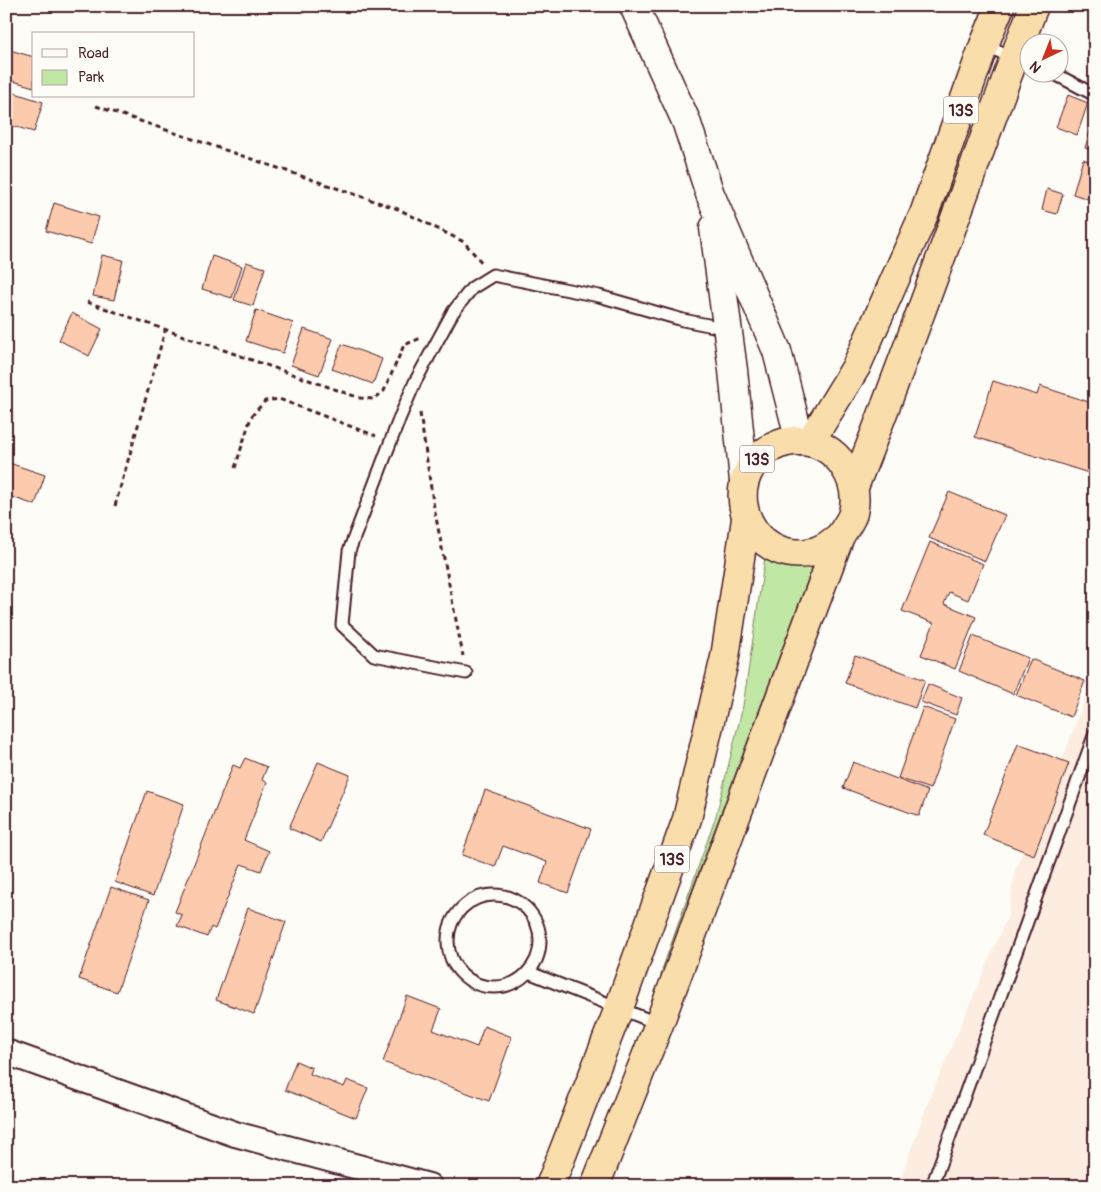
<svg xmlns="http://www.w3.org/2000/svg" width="1101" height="1192" viewBox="0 0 1101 1192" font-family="Pangolin,sans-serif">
<rect width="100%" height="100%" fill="#fdfcf7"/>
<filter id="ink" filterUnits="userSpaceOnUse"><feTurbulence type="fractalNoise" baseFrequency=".02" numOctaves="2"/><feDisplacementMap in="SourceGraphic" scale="10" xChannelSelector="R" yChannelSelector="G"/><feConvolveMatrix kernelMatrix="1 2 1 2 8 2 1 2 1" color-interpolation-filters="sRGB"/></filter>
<g filter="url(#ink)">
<!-- built -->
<path fill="#fdede0" d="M 1095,670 L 1095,1186 L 898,1186 L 928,1102 L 1008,915 L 1015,870 L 1067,747 Z"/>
<!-- green -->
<path fill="#c0e8a4" stroke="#858468" d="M 765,557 L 796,566 L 813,566 L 662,970 L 716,816 L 743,706 Z"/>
<!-- building -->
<g fill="#fccaac" stroke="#4a1f2b">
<path d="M 299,6 L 315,6 L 303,13 Z"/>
<path d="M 401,6 L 417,6 L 404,13 Z"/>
<path d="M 1093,27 L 1095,28 L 1095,46 L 1087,44 Z"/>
<path d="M 6,49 L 34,57 L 34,87 L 6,79 Z"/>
<path d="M 6,90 L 43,102 L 34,132 L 6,124 Z"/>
<path d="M 1068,95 L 1088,103 L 1077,135 L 1056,127 Z"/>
<path d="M 1092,124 L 1095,125 L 1095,151 L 1085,148 Z"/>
<path d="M 1083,159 L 1095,163 L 1095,189 L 1091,200 L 1073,194 Z"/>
<path d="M 1047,189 L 1063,194 L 1057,214 L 1042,210 Z"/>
<path d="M 54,203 L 99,217 L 91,244 L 46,231 Z"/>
<path d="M 102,255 L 123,260 L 114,300 L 93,296 Z"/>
<path d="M 212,256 L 242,266 L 232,298 L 202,289 Z"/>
<path d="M 246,262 L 265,268 L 253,306 L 234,300 Z"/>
<path d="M 256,310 L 293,323 L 283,353 L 246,341 Z"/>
<path d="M 72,313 L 102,329 L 89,356 L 59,340 Z"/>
<path d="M 304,329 L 333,339 L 319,375 L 291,365 Z"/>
<path d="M 342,344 L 382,359 L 373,384 L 332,369 Z"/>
<path d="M 993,381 L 1037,395 L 1040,386 L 1095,404 L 1095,475 L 975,437 Z"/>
<path d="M 6,462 L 45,475 L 35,505 L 6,495 Z"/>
<path d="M 949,492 L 1005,515 L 985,561 L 929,538 Z"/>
<path d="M 930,542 L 983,564 L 968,600 L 949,592 L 944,604 L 976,617 L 955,669 L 921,655 L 934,623 L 902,611 Z"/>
<path d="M 973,636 L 1028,658 L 1013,694 L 959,671 Z"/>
<path d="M 855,655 L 925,680 L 915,708 L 845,683 Z"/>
<path d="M 1031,659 L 1085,681 L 1071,717 L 1016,695 Z"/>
<path d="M 928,684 L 962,698 L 956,715 L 921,702 Z"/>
<path d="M 923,707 L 955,719 L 930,789 L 898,778 Z"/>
<path d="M 1018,744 L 1069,763 L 1034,855 L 983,835 Z"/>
<path d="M 245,758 L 267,767 L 262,780 L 267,782 L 244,840 L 269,851 L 261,871 L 241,864 L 215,929 L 211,927 L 207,937 L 177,926 L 182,915 L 175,912 L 233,765 L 240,768 Z"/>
<path d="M 318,762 L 350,775 L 321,842 L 289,828 Z"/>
<path d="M 853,762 L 928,791 L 919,816 L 843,788 Z"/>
<path d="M 485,790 L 591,829 L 568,893 L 540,883 L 547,862 L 503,846 L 495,867 L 462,855 Z"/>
<path d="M 147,791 L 184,804 L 153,896 L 115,882 Z"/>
<path d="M 111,887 L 149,900 L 117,992 L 79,979 Z"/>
<path d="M 248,908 L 286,922 L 254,1014 L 216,1000 Z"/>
<path d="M 407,996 L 441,1009 L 433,1030 L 477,1047 L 484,1026 L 512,1037 L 489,1101 L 383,1062 Z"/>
<path d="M 296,1061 L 312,1068 L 310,1074 L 344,1087 L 347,1080 L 368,1088 L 356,1118 L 285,1090 Z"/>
</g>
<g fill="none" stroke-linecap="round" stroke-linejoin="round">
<defs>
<g id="service">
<path d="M 984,45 L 1028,64"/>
<path d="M 1051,72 L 1095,95"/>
<path d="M 466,673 L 374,655 L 342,625 L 349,551 L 400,417 L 415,382 L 453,312 L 472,288 L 493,275 L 599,296 L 683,320 L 728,329"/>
<circle cx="494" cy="941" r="46"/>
<path d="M 528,972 L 659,1024"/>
<path d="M 932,1186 L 1095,733"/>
</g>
<path id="minor" d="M 6,1052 L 235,1134 L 429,1186"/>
<g id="tertiary">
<path d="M 634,6 L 686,121 L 710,194 L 777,351 L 800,441"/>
<path d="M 714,228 L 733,370 L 744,481"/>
</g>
<g id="trunk">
<path d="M 810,442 L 856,367 L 924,214 L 984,45 L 1000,6"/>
<path d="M 854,487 C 918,328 972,166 1034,6"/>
<path d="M 550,1186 L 619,1008 L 687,819 L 725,657 L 746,519"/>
<path d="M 595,1186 L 659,1024 L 840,536 C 844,529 851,521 853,513 C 861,480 837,444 803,441 C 787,439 770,446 758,458 C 722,496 754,560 807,553 C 820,552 830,544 840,536"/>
</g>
</defs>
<!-- service casing -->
<use href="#service" stroke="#4a1f2b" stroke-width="15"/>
<!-- minor casing -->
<use href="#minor" stroke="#4a1f2b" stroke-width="28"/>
<!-- tertiary casing -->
<use href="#tertiary" stroke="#4a1f2b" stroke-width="31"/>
<!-- trunk casing -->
<use href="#trunk" stroke="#4a1f2b" stroke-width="31"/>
<!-- path -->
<g stroke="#4a1f2b" stroke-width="3" stroke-dasharray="5 4" stroke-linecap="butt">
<path d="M 96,106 L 398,209 L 464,242 L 483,264"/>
<path d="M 87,302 L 360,398 L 374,399 L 384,391 L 404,345 L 421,338"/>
<path d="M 420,413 L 433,502 L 463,656"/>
<path d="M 235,468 L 251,417 L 265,401 L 279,399 L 376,436"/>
<path d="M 115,506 L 165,331"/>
</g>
<!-- service -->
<use href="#service" stroke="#fdfcf7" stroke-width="11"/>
<!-- minor -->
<use href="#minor" stroke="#fdfcf7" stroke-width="24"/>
<!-- tertiary -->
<use href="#tertiary" stroke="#fdfcf7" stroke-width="28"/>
<!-- trunk -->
<use href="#trunk" stroke="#f9deab" stroke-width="28"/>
</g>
</g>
<g text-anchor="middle" stroke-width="5" stroke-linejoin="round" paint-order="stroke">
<!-- shield labels -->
<g fill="#fdfcf7" stroke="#806168" stroke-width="1">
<rect x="943.5" y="96.5" width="35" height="27" rx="4"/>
<rect x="739.5" y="445.5" width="35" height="27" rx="4"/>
<rect x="654.5" y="845.5" width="35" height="27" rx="4"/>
</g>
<g font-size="16" font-weight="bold" fill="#4a1f2b">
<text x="961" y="116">13S</text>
<text x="757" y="465">13S</text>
<text x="672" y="865">13S</text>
</g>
</g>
<!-- margin -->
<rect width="1101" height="1192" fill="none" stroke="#fdfcf7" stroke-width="25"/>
<rect x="12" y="12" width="1076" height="1167" fill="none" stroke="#4a1f2b" stroke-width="2" filter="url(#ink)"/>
<!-- legend -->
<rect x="32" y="32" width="162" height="65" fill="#fdfcf7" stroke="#b5a4a5"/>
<rect x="42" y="49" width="25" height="8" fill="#fdfcf7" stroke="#b5a4a5"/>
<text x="78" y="58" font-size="15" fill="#4a1f2b">Road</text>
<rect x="42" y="70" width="25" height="15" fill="#c0e8a4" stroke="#b5a4a5"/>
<text x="78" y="82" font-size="15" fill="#4a1f2b">Park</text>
<!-- north arrow -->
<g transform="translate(1044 58) rotate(223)"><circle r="24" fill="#fdfcf7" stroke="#b5a4a5"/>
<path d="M0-4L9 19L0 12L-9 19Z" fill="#c8321e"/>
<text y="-8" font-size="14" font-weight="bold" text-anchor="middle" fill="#4a1f2b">N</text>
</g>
</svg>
